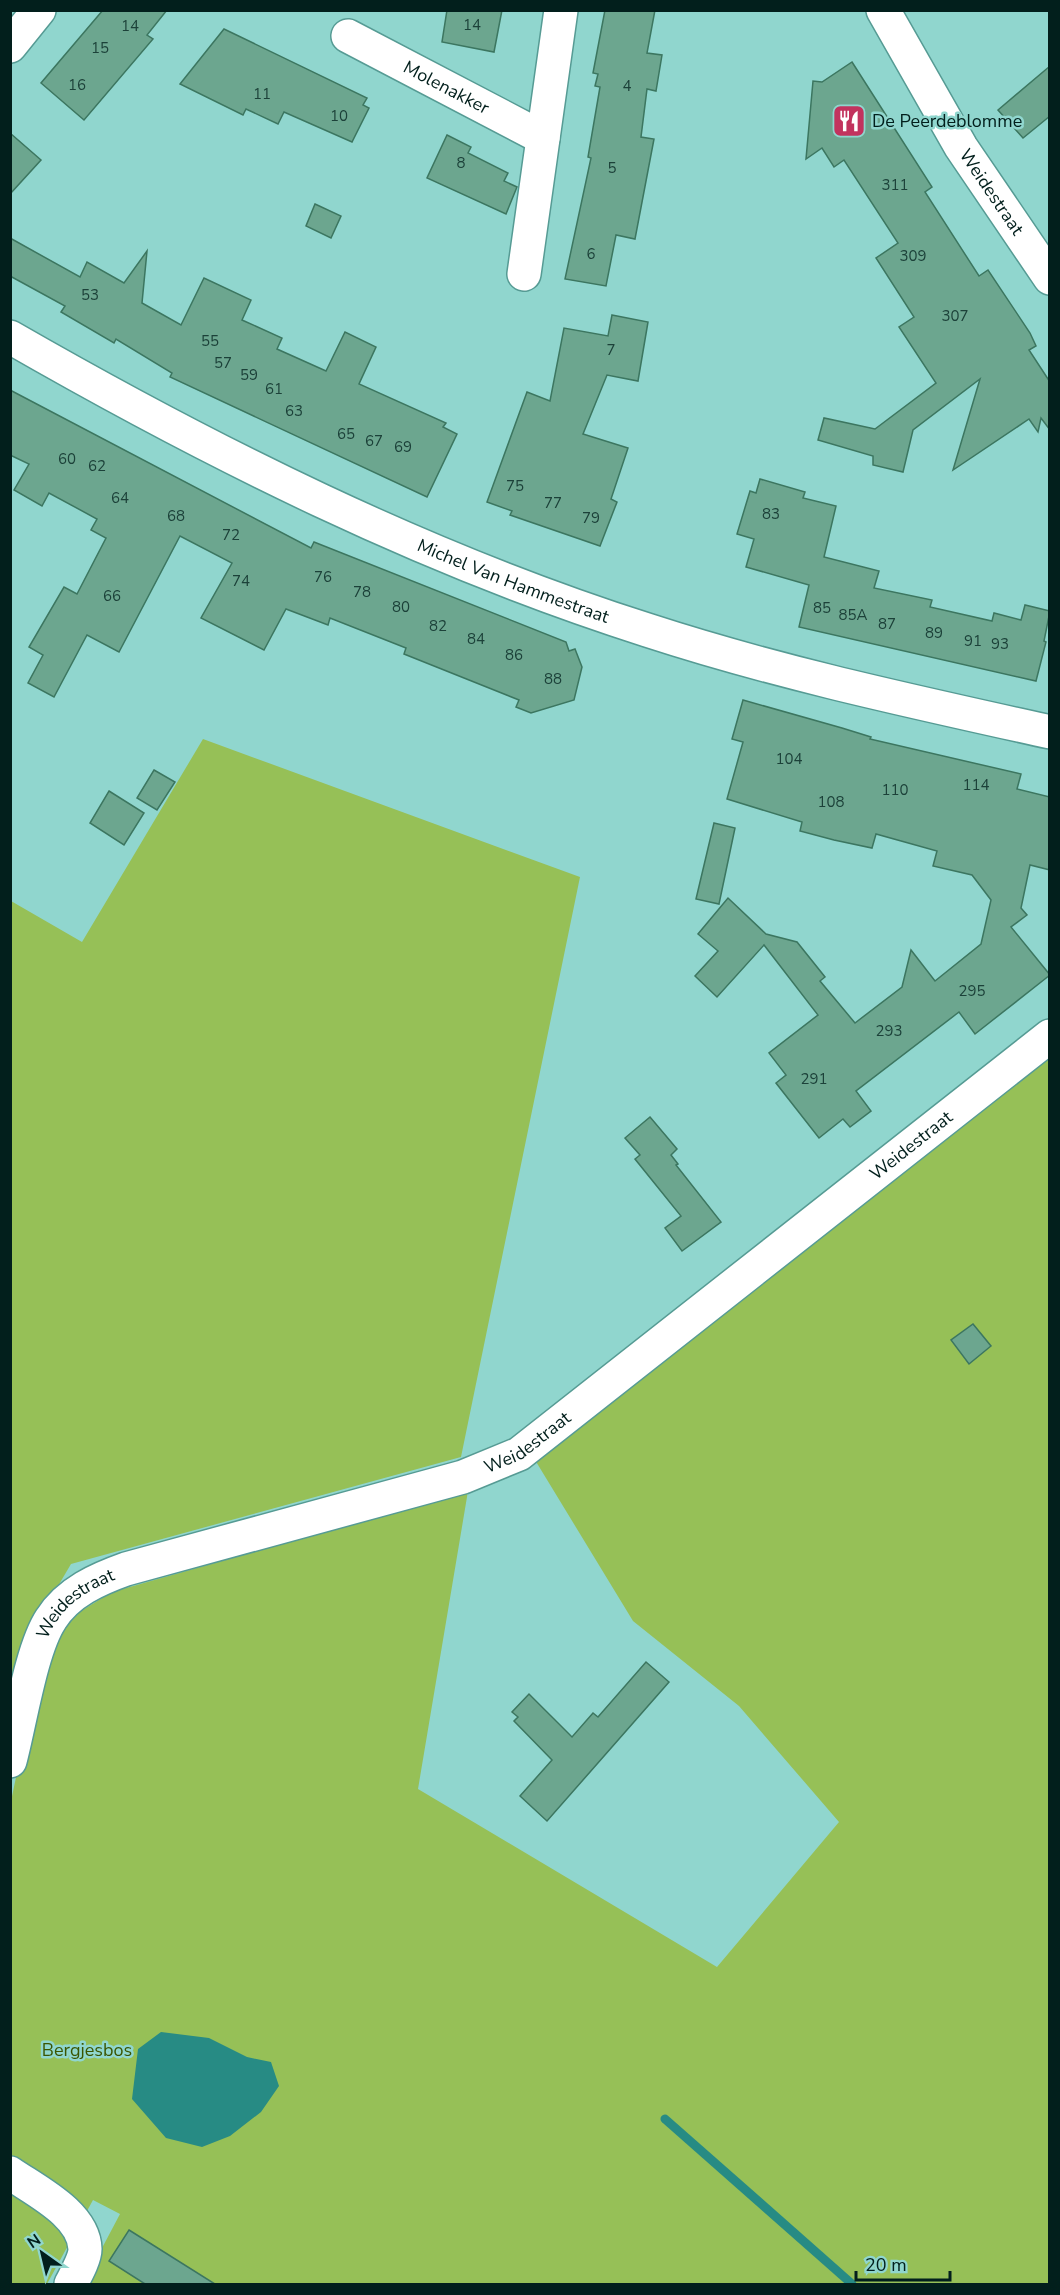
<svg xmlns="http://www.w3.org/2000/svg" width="1060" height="2295" viewBox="0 0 1060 2295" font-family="'Nunito Sans',sans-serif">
<rect width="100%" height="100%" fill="#90d6ce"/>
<!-- green -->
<g fill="#96c057">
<path d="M 203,739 L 580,877 L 461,1457 L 71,1564 L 25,1642 L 11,1701 L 11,901 L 82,942 Z"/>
<path d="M 1049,1051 L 1049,2284 L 83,2284 L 120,2214 L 93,2200 L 47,2284 L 11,2284 L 11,1801 L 22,1749 L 58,1635 L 81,1611 L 112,1592 L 468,1491 L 418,1789 L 717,1967 L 839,1822 L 739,1706 L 633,1621 L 535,1460 Z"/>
</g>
<!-- water -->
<path fill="#278b84" d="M 161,2032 L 209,2038 L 247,2057 L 271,2062 L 279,2086 L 261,2112 L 230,2136 L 202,2147 L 166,2138 L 132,2099 L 138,2049 Z"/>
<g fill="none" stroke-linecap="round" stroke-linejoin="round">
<!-- stream -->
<path stroke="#278b84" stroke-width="9" d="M 665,2119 L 852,2284"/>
</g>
<!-- building -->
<g fill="#6ca68f" stroke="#3c7660" stroke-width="1.5">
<path d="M 103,10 L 167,10 L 147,35 L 153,39 L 84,120 L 41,83 Z"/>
<path d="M 447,10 L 502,10 L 494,52 L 442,42 Z"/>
<path d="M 605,10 L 655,10 L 647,53 L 662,55 L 656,91 L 647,89 L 641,137 L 654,139 L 635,239 L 616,235 L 606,286 L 565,279 L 591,158 L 588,157 L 600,87 L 595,86 L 598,74 L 593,73 Z"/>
<path d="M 224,29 L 367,98 L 363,105 L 369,108 L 352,142 L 284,112 L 278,124 L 246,109 L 243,115 L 180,84 Z"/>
<path d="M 852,62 L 932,187 L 925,192 L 979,276 L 988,270 L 1030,333 L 1036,346 L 1029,350 L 1050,382 L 1050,430 L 1041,418 L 1038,432 L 1029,419 L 953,470 L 980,379 L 913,430 L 903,472 L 873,465 L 873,456 L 818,440 L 824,418 L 875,429 L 936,383 L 899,327 L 914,317 L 876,258 L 898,243 L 844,160 L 834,167 L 822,148 L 806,159 L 813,81 L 822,82 Z"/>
<path d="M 1050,66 L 1050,116 L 1023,138 L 998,110 Z"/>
<path d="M 10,133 L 41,160 L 10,194 Z"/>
<path d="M 447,135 L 471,147 L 468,153 L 508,173 L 504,181 L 517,187 L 506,214 L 427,178 Z"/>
<path d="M 315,204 L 341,216 L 331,238 L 306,226 Z"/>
<path d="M 10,238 L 80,277 L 87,262 L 124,283 L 147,251 L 142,303 L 181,325 L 204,278 L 251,300 L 242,320 L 282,338 L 277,349 L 326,371 L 345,332 L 376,347 L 359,384 L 446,423 L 443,427 L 457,434 L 427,497 L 170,377 L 172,373 L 116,339 L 114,343 L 61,312 L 65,306 L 10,276 Z"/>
<path d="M 612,315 L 648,322 L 638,381 L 607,375 L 583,434 L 628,448 L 611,499 L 617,502 L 600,546 L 510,515 L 512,511 L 487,502 L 527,392 L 550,401 L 564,328 L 608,336 Z"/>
<path d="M 10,390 L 311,548 L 314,542 L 566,642 L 569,651 L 575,649 L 582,667 L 574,700 L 531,713 L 516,707 L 519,700 L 404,654 L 406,648 L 330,618 L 328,625 L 286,609 L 264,650 L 201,618 L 232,563 L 180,536 L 119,652 L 87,635 L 54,697 L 28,683 L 43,655 L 29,647 L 64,587 L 77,594 L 106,538 L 91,530 L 97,519 L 49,493 L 42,506 L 14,490 L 29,464 L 10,455 Z"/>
<path d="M 760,479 L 805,492 L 803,498 L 836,506 L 824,557 L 879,571 L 874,588 L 932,600 L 930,607 L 992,621 L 994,613 L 1021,620 L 1025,605 L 1050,611 L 1044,641 L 1046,642 L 1036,681 L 799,627 L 809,585 L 746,567 L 754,539 L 737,534 L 750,491 L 756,493 Z"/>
<path d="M 743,700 L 842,728 L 871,737 L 870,739 L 1021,774 L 1017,789 L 1050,797 L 1050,870 L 1030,865 L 1021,908 L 1027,915 L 1011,927 L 1050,975 L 975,1034 L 959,1012 L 856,1091 L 871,1111 L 850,1127 L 843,1119 L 819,1138 L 776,1083 L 786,1075 L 769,1053 L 818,1015 L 764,945 L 717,997 L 695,976 L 718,951 L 698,934 L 728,898 L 766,934 L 797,942 L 825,977 L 820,981 L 855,1023 L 902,987 L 911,950 L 935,981 L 981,944 L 991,900 L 972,875 L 933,866 L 937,851 L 876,834 L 872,848 L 834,840 L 800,831 L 802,822 L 727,799 L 743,742 L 732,739 Z"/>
<path d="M 154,770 L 175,782 L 157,810 L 137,798 Z"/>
<path d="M 109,791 L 144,813 L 124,845 L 90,823 Z"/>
<path d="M 714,823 L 735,828 L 719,904 L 696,899 Z"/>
<path d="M 650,1117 L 677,1149 L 671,1155 L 678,1164 L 676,1165 L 721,1222 L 682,1251 L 665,1228 L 681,1216 L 635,1159 L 640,1155 L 625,1138 Z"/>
<path d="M 973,1324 L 991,1346 L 969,1364 L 951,1340 Z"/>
<path d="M 646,1662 L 669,1682 L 547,1821 L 520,1796 L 552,1760 L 514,1721 L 518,1717 L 512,1712 L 529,1694 L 572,1737 L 593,1713 L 598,1717 Z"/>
<path d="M 129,2230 L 215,2284 L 145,2284 L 109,2261 Z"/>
</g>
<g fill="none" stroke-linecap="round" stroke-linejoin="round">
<defs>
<g id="street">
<path id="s1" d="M 883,10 L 961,147 L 1050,278"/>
<path id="s2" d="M 348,36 L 543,138"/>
<path d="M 10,46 L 39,10"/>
<path d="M 524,274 L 561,10"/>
<path id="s3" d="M 10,337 C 212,453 424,559 647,630 C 779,673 915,702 1050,732"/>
<path id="s4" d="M 10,1761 C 20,1724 31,1649 51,1619 C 68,1592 98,1579 126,1569 L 463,1477 L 519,1454 L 1050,1036"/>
<path d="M 10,2173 C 36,2191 84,2214 85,2249 C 85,2259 75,2276 71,2284"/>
</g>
</defs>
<!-- street casing -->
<use href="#street" stroke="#569b94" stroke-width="36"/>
<!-- street -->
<use href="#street" stroke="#fff" stroke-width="33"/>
</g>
<!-- icons -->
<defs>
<symbol id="restaurant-square" viewBox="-11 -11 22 22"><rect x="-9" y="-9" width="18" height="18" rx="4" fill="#c2335e" stroke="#90d6ce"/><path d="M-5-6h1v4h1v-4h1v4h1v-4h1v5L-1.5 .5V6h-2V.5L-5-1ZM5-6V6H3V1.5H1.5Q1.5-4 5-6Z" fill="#fff"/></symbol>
</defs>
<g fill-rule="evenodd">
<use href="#restaurant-square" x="830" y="102" width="38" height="38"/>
</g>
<g text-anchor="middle" stroke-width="5" stroke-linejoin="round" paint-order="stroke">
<!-- number labels -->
<g font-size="15" fill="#1c4139">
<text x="472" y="30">14</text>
<text x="130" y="31">14</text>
<text x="100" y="53">15</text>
<text x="77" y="90">16</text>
<text x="627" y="91">4</text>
<text x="262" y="99">11</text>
<text x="339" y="121">10</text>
<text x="461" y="168">8</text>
<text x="612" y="173">5</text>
<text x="895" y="190">311</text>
<text x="591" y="259">6</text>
<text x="913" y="261">309</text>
<text x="90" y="300">53</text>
<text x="955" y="321">307</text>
<text x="210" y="346">55</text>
<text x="611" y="355">7</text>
<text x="223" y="368">57</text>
<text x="249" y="380">59</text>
<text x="274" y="394">61</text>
<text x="294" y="416">63</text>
<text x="346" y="439">65</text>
<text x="374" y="446">67</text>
<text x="403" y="452">69</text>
<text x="67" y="464">60</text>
<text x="97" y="471">62</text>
<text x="515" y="491">75</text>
<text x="120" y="503">64</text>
<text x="553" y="508">77</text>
<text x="771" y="519">83</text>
<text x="176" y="521">68</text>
<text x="591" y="523">79</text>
<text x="231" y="540">72</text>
<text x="323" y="582">76</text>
<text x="241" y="586">74</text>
<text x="362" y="597">78</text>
<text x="112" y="601">66</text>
<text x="401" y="612">80</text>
<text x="822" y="613">85</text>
<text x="853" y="620">85A</text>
<text x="887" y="629">87</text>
<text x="438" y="631">82</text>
<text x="934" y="638">89</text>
<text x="476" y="644">84</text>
<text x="973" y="646">91</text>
<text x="1000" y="649">93</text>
<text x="514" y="660">86</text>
<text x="553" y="684">88</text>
<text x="789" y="764">104</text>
<text x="976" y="790">114</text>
<text x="895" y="795">110</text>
<text x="831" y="807">108</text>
<text x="972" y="996">295</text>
<text x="889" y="1036">293</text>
<text x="814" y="1084">291</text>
</g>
<!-- street labels -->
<g font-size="18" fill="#021f1c" stroke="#90d6ce">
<text dy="6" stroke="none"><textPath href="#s2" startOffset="111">Molenakker</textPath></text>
<text dy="6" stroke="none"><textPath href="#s1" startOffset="212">Weidestraat</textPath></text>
<text dy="6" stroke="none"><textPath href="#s3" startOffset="560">Michel Van Hammestraat</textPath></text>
<text dy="6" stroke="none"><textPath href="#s4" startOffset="1149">Weidestraat</textPath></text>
<text dy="6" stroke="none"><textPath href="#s4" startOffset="663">Weidestraat</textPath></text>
<text dy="6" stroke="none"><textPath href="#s4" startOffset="177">Weidestraat</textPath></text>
</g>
<!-- poi labels -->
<g font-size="18" fill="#021f1c" stroke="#90d6ce" text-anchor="start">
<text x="872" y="127">De Peerdeblomme</text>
</g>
<!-- park labels -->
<g font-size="18" fill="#3a5500" stroke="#90d6ce">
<text x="87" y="2056">Bergjesbos</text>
</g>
</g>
<!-- border -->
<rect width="1060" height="2295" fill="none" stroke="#021f1c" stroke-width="24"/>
<!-- north arrow -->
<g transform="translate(42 2253) rotate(326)" stroke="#90d6ce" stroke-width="4.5" paint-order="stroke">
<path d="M0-4.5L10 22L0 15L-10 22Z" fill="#021f1c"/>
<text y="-9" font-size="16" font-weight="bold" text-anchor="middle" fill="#021f1c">N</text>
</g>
<!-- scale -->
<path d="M856 2271v9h94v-9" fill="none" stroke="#021f1c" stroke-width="3"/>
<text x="865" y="2271" font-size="18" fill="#021f1c" stroke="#90d6ce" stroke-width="4.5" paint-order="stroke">20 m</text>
</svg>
